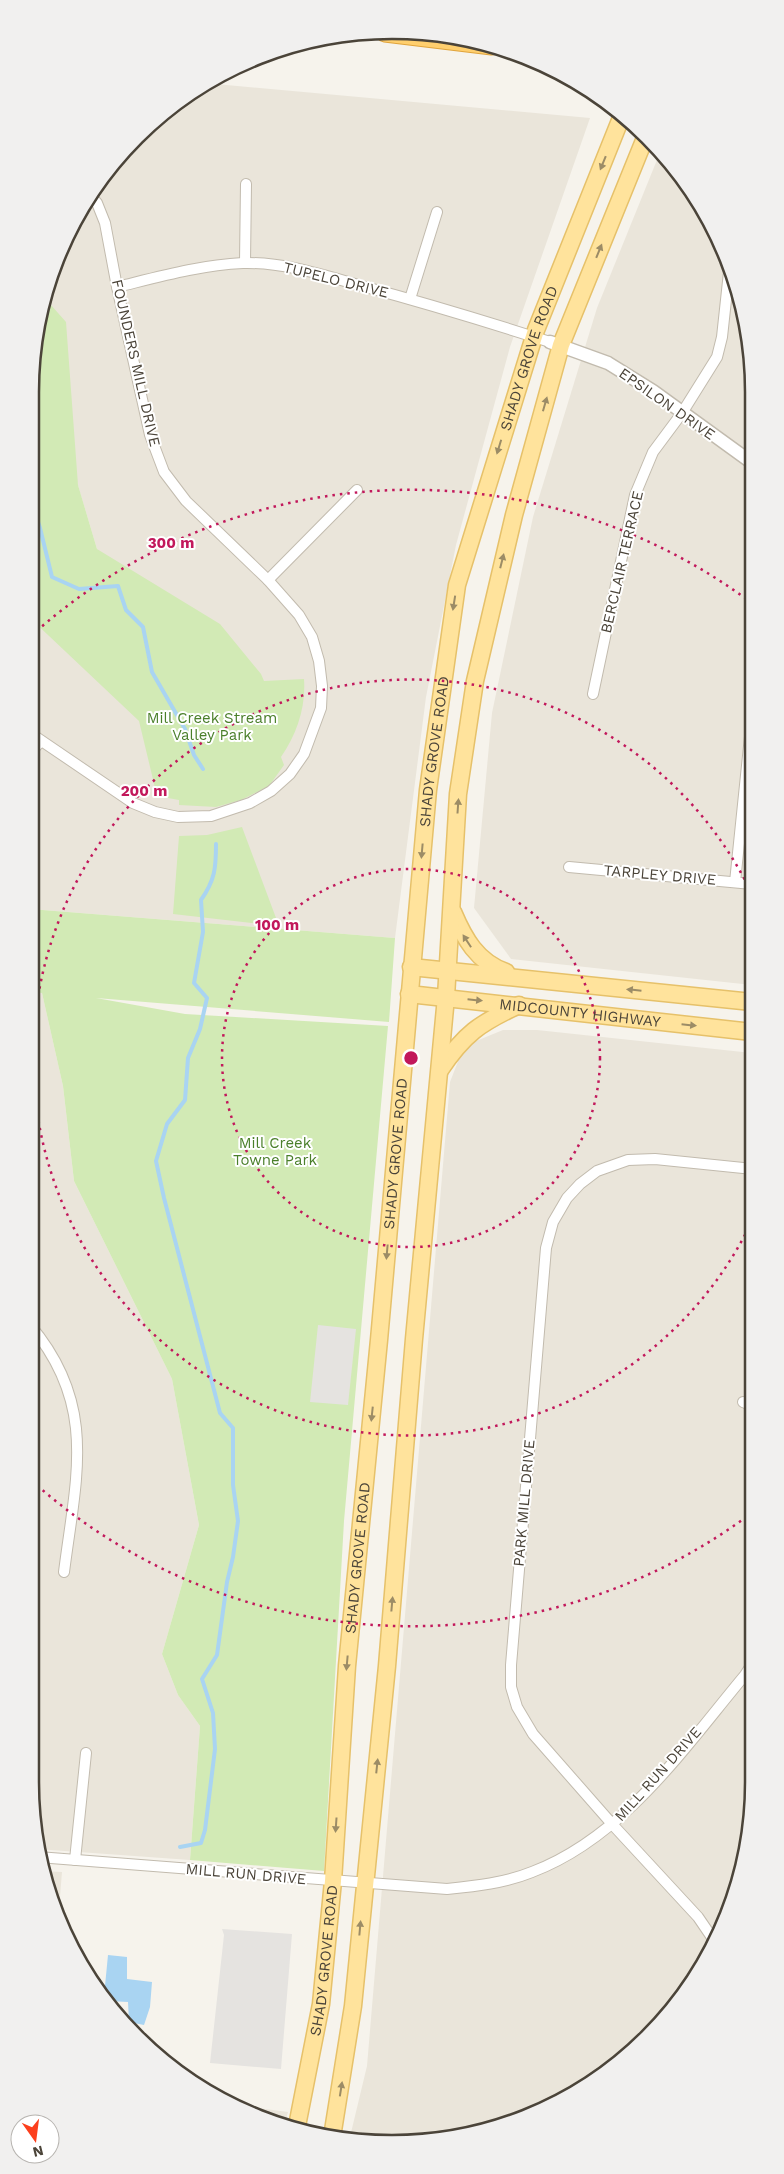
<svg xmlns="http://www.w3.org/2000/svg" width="784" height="2174" viewBox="0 0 784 2174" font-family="'Work Sans',sans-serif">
<rect width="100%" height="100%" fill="#f6f3ec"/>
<!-- residential -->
<g fill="#eae5da">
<path d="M 205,83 L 590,118 L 510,347 L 456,545 L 426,697 L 395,938 L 30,909 L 30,580 L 143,677 L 216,807 L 97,549 L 71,462 L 42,299 L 67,232 L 105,172 L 153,120 Z"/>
<path d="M 661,150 L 717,232 L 751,344 L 752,985 L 511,959 L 474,908 L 492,713 L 533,517 L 597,308 Z"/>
<path d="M 30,992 L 42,993 L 63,1086 L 74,1181 L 172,1379 L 199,1525 L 162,1654 L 178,1695 L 200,1726 L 190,1860 L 37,1849 L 30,1782 Z"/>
<path d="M 503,1030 L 537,1030 L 752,1053 L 754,1782 L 742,1875 L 693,1983 L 648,2038 L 593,2083 L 485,2132 L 416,2143 L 349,2141 L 367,2066 L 450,1082 L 464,1046 Z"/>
<path d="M 42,1871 L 62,1872 L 58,1921 L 57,1920 Z"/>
<path d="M 228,2104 L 288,2112 L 285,2123 Z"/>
</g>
<!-- green -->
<g fill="#d2eab5">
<path d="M 43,296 L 66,322 L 78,485 L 97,549 L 220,624 L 261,674 L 264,681 L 304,679 C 306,707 297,734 281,757 L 284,765 L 269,786 L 241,800 L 216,807 L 179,805 L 179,800 L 157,796 L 139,721 L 30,618 L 30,392 Z"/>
<path d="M 242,827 L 279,926 L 173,914 L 179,836 L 207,835 Z"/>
<path d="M 30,909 L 395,938 L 389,1022 L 96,998 L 185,1014 L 388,1026 L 344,1521 L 324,1871 L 190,1860 L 200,1726 L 178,1695 L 162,1654 L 199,1525 L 172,1379 L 74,1181 L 63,1086 L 42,993 L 30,992 Z"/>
</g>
<!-- parking -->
<g fill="#e5e3e0">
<path d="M 318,1325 L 356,1329 L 348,1405 L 310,1402 Z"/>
<path d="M 222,1929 L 292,1934 L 281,2069 L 210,2063 L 224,1935 Z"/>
</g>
<!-- water -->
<path fill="#a9d4f2" d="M 108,1955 L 127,1957 L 127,1979 L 152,1982 L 150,2007 L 144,2025 L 129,2022 L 128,2002 L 108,2001 L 104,1996 Z"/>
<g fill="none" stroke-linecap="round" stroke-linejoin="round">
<!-- stream -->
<g stroke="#a9d4f2" stroke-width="4">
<path d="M 30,498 L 40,528 L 52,577 L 79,589 L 118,586 L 126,610 L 143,627 L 152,672 L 185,729 L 194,755 L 203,769"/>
<path d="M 180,1847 L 201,1843 L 205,1830 L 215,1749 L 213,1713 L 202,1679 L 217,1655 L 227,1582 L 233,1557 L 238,1521 L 233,1485 L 233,1428 L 220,1413 L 164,1198 L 156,1161 L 167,1124 L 185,1100 L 188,1058 L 200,1029 L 207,998 L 194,983 L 203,932 L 201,900 C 215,880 216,868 216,844"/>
</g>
<defs>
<g id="minor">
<path d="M 245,263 L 246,184"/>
<path d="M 117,287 C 158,277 200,265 243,263 C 284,262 323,275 362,286 C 425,303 488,322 550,342"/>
<path d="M 410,299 L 437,212"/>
<path d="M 268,580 L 357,490"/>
<path d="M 593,694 L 635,495 L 653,452 L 682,413 L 717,357 L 722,337 L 729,272"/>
<path d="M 30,733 L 133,803 L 155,812 L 178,817 L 211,816 L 250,803 L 271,791 L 290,774 L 304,754 L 321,708 L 322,686 L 319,661 L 312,637 L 299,615 L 268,580 L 186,501 L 164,472 L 150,435 L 117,287 L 105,223 L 97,203 L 90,195"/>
<path d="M 30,753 L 41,741"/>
<path d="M 569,867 L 752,884"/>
<path d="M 735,882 L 752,717"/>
<path d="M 30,1325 C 98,1405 76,1477 64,1572"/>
<path d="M 743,1402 L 753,1406"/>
<path d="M 38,1857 L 447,1889 C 476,1886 505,1883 532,1872 C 624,1837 684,1748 745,1675 L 754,1661"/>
<path d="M 75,1860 L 86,1753"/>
<path d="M 713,1939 L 698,1917 L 612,1824 L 533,1734 L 517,1707 L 511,1687 L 511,1665 L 546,1248 L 553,1222 L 567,1198 L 580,1184 L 597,1171 L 628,1160 L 655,1159 L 753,1169"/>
</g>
<path id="tertiary" d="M 550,342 L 608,363 L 653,391 L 751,462"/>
<g id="primary">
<path d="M 453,912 C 464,938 477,962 506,972"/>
<path d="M 411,967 L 752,1002"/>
<path id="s1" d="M 409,994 L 752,1032"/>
<path d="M 440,1070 C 464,1034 480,1023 519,1005"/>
<path id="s2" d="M 297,2126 L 321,2004 L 333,1881 L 347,1666 L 379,1340 L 428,790 L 457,585 L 536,330 L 621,118"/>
<path d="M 332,2137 L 353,2006 L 387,1666 L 414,1339 L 446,997 L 458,794 L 475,681 L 514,515 L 561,345 L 645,138"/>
</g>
<path id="motorway" d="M 385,32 L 492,45"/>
</defs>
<!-- minor casing -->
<use href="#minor" stroke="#c2bbae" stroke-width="12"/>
<!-- tertiary casing -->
<use href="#tertiary" stroke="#c2bbae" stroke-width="15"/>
<!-- primary casing -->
<use href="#primary" stroke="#e6c16a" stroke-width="19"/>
<!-- motorway casing -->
<use href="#motorway" stroke="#e0a43c" stroke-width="21"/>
<!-- minor -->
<use href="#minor" stroke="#fff" stroke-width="10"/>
<!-- tertiary -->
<use href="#tertiary" stroke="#fff" stroke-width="12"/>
<!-- primary -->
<use href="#primary" stroke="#ffe39c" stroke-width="16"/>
<!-- motorway -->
<use href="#motorway" stroke="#ffcf6e" stroke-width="19"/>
</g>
<!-- one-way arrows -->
<defs><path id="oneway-solid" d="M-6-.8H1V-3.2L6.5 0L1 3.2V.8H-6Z" transform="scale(1.25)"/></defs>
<g fill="#9c8c66">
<use href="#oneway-solid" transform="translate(603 163) rotate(112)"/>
<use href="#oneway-solid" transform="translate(599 251) rotate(-68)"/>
<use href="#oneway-solid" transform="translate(545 404) rotate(-74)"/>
<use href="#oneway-solid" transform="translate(499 447) rotate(107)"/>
<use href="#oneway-solid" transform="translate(502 561) rotate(-76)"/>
<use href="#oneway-solid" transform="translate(454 603) rotate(99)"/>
<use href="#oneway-solid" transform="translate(458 806) rotate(-86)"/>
<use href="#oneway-solid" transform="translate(422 851) rotate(95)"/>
<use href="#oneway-solid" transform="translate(467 941) rotate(-123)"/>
<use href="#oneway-solid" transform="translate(634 990) rotate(-174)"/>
<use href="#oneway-solid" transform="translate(475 1000) rotate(6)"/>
<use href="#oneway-solid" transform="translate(689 1025) rotate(6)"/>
<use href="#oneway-solid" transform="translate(387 1252) rotate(95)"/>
<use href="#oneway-solid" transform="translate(372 1414) rotate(96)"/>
<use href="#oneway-solid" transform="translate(392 1604) rotate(-85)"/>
<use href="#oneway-solid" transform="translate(347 1663) rotate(95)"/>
<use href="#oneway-solid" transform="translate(377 1766) rotate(-84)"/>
<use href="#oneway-solid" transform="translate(336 1825) rotate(94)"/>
<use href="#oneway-solid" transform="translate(360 1928) rotate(-85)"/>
<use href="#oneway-solid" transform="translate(341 2089) rotate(-81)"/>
</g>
<!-- distance rings -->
<g fill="none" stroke="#c2185b" stroke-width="2.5" stroke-dasharray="2.5 5">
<circle cx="411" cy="1058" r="189"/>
<path d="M752 1221A378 378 0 1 1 751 892"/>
<path d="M753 1512A568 568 0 0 1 31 1480M31 636A568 568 0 0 1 749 601"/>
</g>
<g text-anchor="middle" stroke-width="4" stroke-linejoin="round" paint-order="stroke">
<!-- street labels -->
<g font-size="15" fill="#4b4439" stroke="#fff">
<text transform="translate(336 280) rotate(14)" y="5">TUPELO DRIVE</text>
<text dy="5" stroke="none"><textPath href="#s2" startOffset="1788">SHADY GROVE ROAD</textPath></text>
<text transform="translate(136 363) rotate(77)" y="5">FOUNDERS MILL DRIVE</text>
<text transform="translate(667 404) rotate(35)" y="5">EPSILON DRIVE</text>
<text transform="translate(622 562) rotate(-77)" y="5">BERCLAIR TERRACE</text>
<text dy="5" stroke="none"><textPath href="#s2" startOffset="1382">SHADY GROVE ROAD</textPath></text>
<text transform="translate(660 875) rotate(5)" y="5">TARPLEY DRIVE</text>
<text dy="5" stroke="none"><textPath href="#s1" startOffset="172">MIDCOUNTY HIGHWAY</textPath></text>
<text dy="5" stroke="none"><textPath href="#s2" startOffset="978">SHADY GROVE ROAD</textPath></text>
<text transform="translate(524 1503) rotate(-85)" y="5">PARK MILL DRIVE</text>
<text dy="5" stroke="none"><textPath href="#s2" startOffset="572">SHADY GROVE ROAD</textPath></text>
<text transform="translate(658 1774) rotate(-48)" y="5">MILL RUN DRIVE</text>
<text transform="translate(246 1874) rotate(5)" y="5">MILL RUN DRIVE</text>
<text dy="5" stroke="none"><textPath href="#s2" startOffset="168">SHADY GROVE ROAD</textPath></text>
</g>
<!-- park labels -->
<g font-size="15" fill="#4a7f2a" stroke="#fff">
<text x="212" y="723">Mill Creek Stream<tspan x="212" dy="17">Valley Park</tspan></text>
<text x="275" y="1148">Mill Creek<tspan x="275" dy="17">Towne Park</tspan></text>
</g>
</g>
<!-- crop -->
<path d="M0 0H784V2174H0ZM392 39H392A353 353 0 0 1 745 392V1782A353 353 0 0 1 392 2135H392A353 353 0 0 1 39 1782V392A353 353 0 0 1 392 39Z" fill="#f1f0ef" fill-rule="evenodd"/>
<path fill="none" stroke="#4b4439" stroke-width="2.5" d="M392 39H392A353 353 0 0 1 745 392V1782A353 353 0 0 1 392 2135H392A353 353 0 0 1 39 1782V392A353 353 0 0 1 392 39Z"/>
<circle cx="411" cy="1058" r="8" fill="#c2185b" stroke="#fff" stroke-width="2.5"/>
<g font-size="15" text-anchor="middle" font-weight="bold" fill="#c2185b" stroke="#fff" stroke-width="4" stroke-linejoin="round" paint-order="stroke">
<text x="171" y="548">300 m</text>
<text x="144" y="796">200 m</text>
<text x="277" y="930">100 m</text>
</g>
<!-- north arrow -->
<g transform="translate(35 2139) rotate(166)"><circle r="24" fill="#ffffff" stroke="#b7b4b0"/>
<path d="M0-4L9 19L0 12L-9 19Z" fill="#fc3f1d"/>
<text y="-8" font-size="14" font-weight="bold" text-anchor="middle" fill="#4b4439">N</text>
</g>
</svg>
